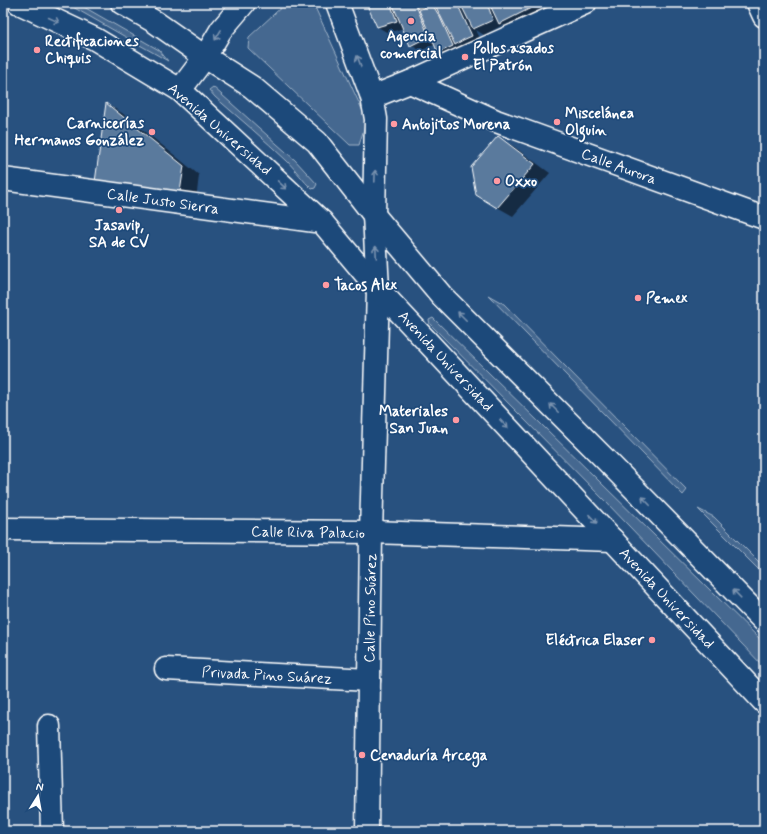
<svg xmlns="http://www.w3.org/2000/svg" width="767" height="834" viewBox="0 0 767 834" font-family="Mynerve,sans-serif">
<rect width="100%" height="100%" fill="#28517f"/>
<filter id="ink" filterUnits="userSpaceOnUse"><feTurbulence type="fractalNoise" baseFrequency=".025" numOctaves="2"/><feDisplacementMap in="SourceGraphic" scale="8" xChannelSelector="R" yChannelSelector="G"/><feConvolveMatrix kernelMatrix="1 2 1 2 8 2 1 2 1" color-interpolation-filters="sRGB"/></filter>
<g filter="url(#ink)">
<!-- green -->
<g fill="#446890" stroke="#a2b4c8">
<path d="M 62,3 L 77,3 L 159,50 L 168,61 L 71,6 Z"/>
<path d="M 286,3 L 313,3 L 366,118 L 366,122 L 359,145 L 350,145 L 248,48 L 249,37 Z"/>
<path d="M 213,87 L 295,160 L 317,184 L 315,188 L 312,189 C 303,181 296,170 287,161 C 264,139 239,118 215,97 L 209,90 Z"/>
<path d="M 488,295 L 504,304 L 687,490 L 683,495 Z"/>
<path d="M 433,318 L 764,643 L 764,667 L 606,502 L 430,324 L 429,320 Z"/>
<path d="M 698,509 L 714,517 L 764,567 L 764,575 Z"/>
</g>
<!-- shadow -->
<g fill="#0007">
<path d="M 367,3 L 422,3 L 425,8 L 432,5 L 439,9 L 436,3 L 574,3 L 515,32 L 503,25 L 484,35 L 476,30 L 482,42 L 466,50 L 460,47 L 462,52 L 449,59 L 439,53 L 436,45 L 431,46 L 421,51 L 411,45 L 404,28 L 388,33 L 378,27 Z"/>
<path d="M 107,104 L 122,113 L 199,175 L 196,201 L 111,190 Z"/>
<path d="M 498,137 L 513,146 L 550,173 L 513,216 L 497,207 Z"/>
</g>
<!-- building -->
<g fill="#5a7a9d" stroke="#fff">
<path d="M 366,3 L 390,3 L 397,21 L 377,27 Z"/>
<path d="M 392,3 L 415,3 L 430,39 L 420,41 L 410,46 Z"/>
<path d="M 434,3 L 457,3 L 472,36 L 463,40 L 455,45 Z"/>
<path d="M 460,3 L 487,3 L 493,20 L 473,29 Z"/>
<path d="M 489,3 L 541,3 L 499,24 Z"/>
<path d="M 432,4 L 440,17 L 453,46 L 438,53 L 419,10 Z"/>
<path d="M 106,103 L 184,166 L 180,192 L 95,182 Z"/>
<path d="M 498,136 L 535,164 L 497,208 L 476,195 L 471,167 Z"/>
</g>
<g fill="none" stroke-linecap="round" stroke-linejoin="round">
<defs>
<g id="minor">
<path d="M 758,3 L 764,16"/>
<path d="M 410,82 L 496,121 L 764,218"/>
<path d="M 372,97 L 410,82 L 585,3"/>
<path d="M 3,179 L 322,222"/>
<path d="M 3,529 L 371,532 L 613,540"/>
<path d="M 166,669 L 369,680"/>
<path d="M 49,726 L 52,831"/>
<path d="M 367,831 L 371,532 L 378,289"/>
</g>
<g id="major">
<path d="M 19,3 L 95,39 L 180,90 L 322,222 L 378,289 L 764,702"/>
<path d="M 122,3 L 155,22 L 205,57 L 252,87 L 317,142 L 374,215 L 442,296 L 605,459 L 764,621"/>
<path d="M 337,3 L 372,97 L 376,119 L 374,215 L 378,289"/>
<path d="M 180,90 L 205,57 L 221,30 L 244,3"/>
</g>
</defs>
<!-- minor casing -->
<use href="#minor" stroke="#fff" stroke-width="25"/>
<!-- major casing -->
<use href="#major" stroke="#fff" stroke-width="25"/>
<!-- minor -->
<use href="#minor" stroke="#1f4a7a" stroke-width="22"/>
<!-- major -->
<use href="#major" stroke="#1f4a7a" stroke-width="22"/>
</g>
<!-- one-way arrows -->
<defs><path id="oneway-shaft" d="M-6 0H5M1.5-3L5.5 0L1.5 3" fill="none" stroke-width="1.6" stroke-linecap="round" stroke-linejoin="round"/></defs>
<g stroke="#7992af">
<use href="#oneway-shaft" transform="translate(54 20) rotate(25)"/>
<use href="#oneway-shaft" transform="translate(218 35) rotate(121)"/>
<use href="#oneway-shaft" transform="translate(359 61) rotate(-111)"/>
<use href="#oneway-shaft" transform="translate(375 176) rotate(-88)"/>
<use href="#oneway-shaft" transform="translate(282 185) rotate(43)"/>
<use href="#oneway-shaft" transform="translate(376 252) rotate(-93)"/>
<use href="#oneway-shaft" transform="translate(462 316) rotate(-135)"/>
<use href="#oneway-shaft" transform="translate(554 408) rotate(-135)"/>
<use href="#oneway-shaft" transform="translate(504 424) rotate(47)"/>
<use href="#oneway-shaft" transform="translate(646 501) rotate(-134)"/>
<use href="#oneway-shaft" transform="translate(593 519) rotate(47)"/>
<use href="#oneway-shaft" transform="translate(737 594) rotate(-134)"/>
</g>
</g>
<!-- markers -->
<g fill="#ff9aa2" stroke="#1f4a7a" stroke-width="1.5">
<circle cx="411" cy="21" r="4"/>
<circle cx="37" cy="50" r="4"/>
<circle cx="465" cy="57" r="4"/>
<circle cx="557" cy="122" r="4"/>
<circle cx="394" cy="124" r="4"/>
<circle cx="152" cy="132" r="4"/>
<circle cx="497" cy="181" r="4"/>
<circle cx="119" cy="210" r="4"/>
<circle cx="326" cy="285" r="4"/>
<circle cx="638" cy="298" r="4"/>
<circle cx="456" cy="420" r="4"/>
<circle cx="652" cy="640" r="4"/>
<circle cx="362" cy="755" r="4"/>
</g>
<g text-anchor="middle" stroke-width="3.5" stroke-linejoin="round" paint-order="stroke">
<!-- poi labels -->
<g font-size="15" font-weight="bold" fill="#fff" stroke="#1f4a7a" text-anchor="start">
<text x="411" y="41" text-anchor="middle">Agencia<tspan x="411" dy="17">comercial</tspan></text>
<text x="45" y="46">Rectificaciones<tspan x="45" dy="17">Chiquis</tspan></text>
<text x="473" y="53">Pollos asados<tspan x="473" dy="17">El Patrón</tspan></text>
<text x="565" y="118">Miscelánea<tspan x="565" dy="17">Olguin</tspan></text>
<text x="144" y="128" text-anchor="end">Carnicerías<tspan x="144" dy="17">Hermanos González</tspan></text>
<text x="402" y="129">Antojitos Morena</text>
<text x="505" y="186">Oxxo</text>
<text x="119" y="230" text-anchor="middle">Jasavip,<tspan x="119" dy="17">SA de CV</tspan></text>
<text x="334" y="290">Tacos Alex</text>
<text x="646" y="303">Pemex</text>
<text x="448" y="416" text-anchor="end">Materiales<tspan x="448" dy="17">San Juan</tspan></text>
<text x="644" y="645" text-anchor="end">Eléctrica Elaser</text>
<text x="370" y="760">Cenaduría Arcega</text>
</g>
<!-- street labels -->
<g font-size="15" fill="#fff" stroke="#1f4a7a">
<text transform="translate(220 129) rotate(41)" y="5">Avenida Universidad</text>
<text transform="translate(619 166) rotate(20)" y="5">Calle Aurora</text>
<text transform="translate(163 201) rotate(8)" y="5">Calle Justo Sierra</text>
<text transform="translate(446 361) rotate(47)" y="5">Avenida Universidad</text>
<text transform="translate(308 532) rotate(1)" y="5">Calle Riva Palacio</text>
<text transform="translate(667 598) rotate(47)" y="5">Avenida Universidad</text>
<text transform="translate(370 608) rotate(-89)" y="5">Calle Pino Suárez</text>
<text transform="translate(267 675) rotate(3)" y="5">Privada Pino Suárez</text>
</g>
</g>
<!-- margin -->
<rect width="767" height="834" fill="none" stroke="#1f4a7a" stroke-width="16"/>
<rect x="8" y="8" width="751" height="818" fill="none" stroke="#fff" stroke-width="1.5" filter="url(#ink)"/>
<!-- north arrow -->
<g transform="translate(38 796) rotate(11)" stroke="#1f4a7a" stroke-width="3" paint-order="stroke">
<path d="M0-3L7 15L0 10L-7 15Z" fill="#ffffff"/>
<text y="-6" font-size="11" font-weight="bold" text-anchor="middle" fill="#ffffff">N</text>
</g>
</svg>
